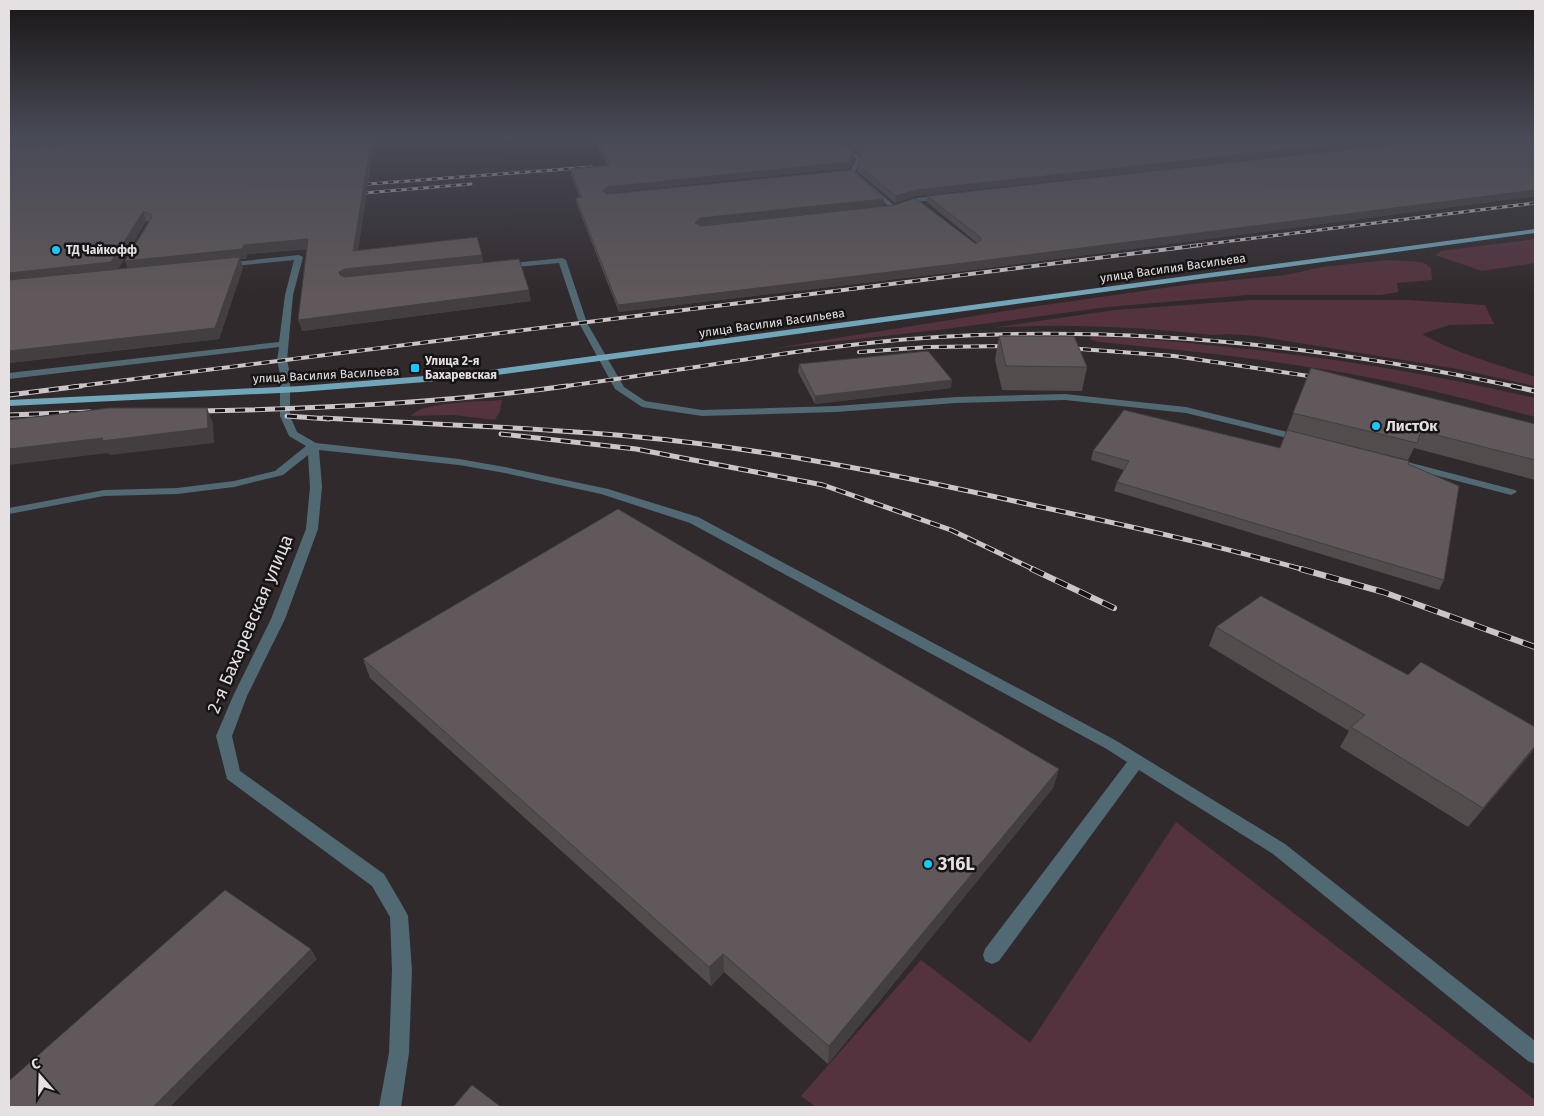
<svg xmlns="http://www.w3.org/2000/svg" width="1544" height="1116" viewBox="0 0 1544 1116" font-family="'Fira Sans',sans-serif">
<rect width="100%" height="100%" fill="#312a2c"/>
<!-- green -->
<g fill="#54333e">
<path d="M 1535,239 L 1535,263 L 1482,271 L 1435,255 L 1441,251 Z"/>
<path d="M 1388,260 L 1422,262 L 1431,268 L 1432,280 L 1397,283 L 1398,292 L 1381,295 L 1248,295 L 1108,307 L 946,329 L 769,349 L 1024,308 L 1192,284 L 1286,275 L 1322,267 Z"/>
<path d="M 1253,300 L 1408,300 L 1485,305 L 1494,324 L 1449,325 L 1422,334 C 1457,354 1497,364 1535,377 L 1535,386 L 1458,369 L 1256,336 L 1227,334 L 1212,335 C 1138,327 1065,323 991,328 L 1115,310 Z"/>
<path d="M 1092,337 C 1140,337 1188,343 1236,348 C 1337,358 1436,375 1535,398 L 1535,417 C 1474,401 1413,385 1351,374 C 1267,359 1183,350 1099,342 L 1089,339 Z"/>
<path d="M 502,400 L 500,411 L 495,420 L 454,415 L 411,416 C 423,401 482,402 502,400 Z"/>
<path d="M 1176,822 L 1535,1100 L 1535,1107 L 816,1107 L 801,1096 L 921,960 L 1030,1043 Z"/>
</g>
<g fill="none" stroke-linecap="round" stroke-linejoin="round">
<!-- minor -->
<g fill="#506973" fill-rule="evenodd">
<path d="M 718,137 L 725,137 L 726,139 L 723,141 Z"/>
<path d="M 830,137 L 837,137 L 861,158 L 855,172 L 896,207 L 896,209 L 892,209 L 850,173 L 856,159 Z"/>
<path d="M 944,195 L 946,196 L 946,198 L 917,202 L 903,207 L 900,205 L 916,198 Z"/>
<path d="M 299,255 L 303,257 L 293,295 L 287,360 L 290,374 L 290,416 L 297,432 L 316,443 L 459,459 L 505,467 L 608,489 L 698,517 L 1115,740 L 1285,844 L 1535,1041 L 1535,1064 L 1528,1061 L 1273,854 L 1139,770 L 999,961 L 992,964 L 985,961 L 983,955 L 985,949 L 1127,762 L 1105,748 L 690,523 L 601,494 L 505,473 L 459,465 L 319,450 L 322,487 L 318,529 L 285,619 L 247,696 L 232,736 L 240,771 L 384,874 L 405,910 L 408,916 L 412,970 L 409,1053 L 401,1107 L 379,1107 L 389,1053 L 392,970 L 390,917 L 372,886 L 227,779 L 216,736 L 233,696 L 271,619 L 306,529 L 310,487 L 308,455 L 283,475 L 234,487 L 177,494 L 104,496 L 9,514 L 9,508 L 104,490 L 177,488 L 234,481 L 275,471 L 306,446 L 289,436 L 280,416 L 280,374 L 277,360 L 279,347 L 9,379 L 9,373 L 279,342 L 285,295 L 294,260 L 225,267 L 221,265 L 225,263 Z"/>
<path d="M 562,258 L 566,260 L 587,323 L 624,387 L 645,401 L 702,410 L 836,406 L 956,397 L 1065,394 L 1186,407 L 1304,436 L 1305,438 L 1300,441 L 1186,413 L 1065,400 L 956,403 L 836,412 L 702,416 L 642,407 L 615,389 L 579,323 L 559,263 L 504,268 L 500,266 L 504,264 Z"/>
<path d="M 1400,460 L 1515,490 L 1517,492 L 1511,495 L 1396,465 L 1395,463 L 1396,461 Z"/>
</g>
<!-- major -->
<path fill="#70a6ba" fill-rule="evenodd" d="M 1535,229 L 1535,233 L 475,378 L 300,392 L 9,406 L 9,400 L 300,386 L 475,372 Z"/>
<defs>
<g id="rail-far3">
<path d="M 355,185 L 592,167"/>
<path d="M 352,194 L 471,184"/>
<path d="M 1191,246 L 1535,203"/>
</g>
<g id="rail-far2">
<path d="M 1067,348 L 1174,356 L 1322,378"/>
<path d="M 859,352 L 929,347 L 1012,346"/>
<path d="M 71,387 L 1201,245"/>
<path d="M 558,387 C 685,371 811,345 938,337 C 1134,325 1326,346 1517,387"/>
</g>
<g id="rail-far1">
<path d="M 1512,386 L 1535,391"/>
<path d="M 9,395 L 81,386"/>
<path d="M 195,411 C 320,409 444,403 567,386"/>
<path d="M 9,415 L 90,412"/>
<path d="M 287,416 L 329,419"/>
<path d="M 323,418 C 424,424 527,427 628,436 C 764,448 899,475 1032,505 C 1124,525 1215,545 1305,570"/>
<path d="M 501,434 L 636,449 L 823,485 L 951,530 L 1035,570"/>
</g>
<g id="rail">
<path d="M 1032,569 L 1114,608"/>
<path d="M 1301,569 L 1383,592 L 1535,647"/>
</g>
</defs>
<!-- rail-far3 casing -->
<use href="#rail-far3" stroke="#cbc5c7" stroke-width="3"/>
<!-- rail-far2 casing -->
<use href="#rail-far2" stroke="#cbc5c7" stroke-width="4"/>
<!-- rail-far1 casing -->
<use href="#rail-far1" stroke="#cbc5c7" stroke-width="5"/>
<!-- rail casing -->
<use href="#rail" stroke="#cbc5c7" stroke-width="6"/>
<!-- rail-far3 -->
<use href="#rail-far3" stroke="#171415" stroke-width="2" stroke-dasharray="5.5" stroke-linecap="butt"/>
<!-- rail-far2 -->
<use href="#rail-far2" stroke="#171415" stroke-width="2.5" stroke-dasharray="8" stroke-linecap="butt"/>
<!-- rail-far1 -->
<use href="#rail-far1" stroke="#171415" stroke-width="3" stroke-dasharray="10" stroke-linecap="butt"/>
<!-- rail -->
<use href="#rail" stroke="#171415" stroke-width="4.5" stroke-dasharray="13" stroke-linecap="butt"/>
</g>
<!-- wall -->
<g fill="#534c4d" fill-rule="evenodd">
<path d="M 9,137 L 375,137 L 358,250 L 482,255 L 483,263 L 531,301 L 302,331 L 307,249 L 247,254 L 246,259 L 240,259 L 243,267 L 219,339 L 9,363 ZM 146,221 L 149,222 L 125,261 L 128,268 L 118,269 Z"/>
<path d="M 592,137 L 700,137 L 704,142 L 854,159 L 849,168 L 608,193 L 607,194 L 884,199 L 884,206 L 700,226 L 976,244 L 977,243 L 927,202 L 927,196 L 1535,137 L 1535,196 L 971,270 L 619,312 L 577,205 L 576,198 L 580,198 L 571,175 L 570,169 L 608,166 Z"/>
<path d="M 840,137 L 1455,137 L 916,196 L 895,203 L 857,171 L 858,165 L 861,156 Z"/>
<path d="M 999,336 L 1087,367 L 1082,391 L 1002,390 L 995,360 Z"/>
<path d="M 799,364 L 951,388 L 815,404 L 798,372 Z"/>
<path d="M 1311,368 L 1535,424 L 1535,480 L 1414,448 L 1408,460 L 1287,430 Z"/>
<path d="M 1280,448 L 1408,464 L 1444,580 L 1439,590 L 1114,491 L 1117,482 L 1124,470 L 1091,460 L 1093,451 Z"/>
<path d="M 1216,627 L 1532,752 L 1468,827 L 1340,747 L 1349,731 L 1209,646 Z"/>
<path d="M 363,659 L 1059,769 L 1053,788 L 828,1064 L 724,972 L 711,986 L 370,678 Z"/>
</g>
<!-- shaded-wall -->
<g fill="#433e3f">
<path d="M 66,137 L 171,137 L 9,150 L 9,142 Z"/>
<path d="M 372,137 L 375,137 L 356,261 L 353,251 Z"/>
<path d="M 1403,137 L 1455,137 L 916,196 L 895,203 L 896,196 L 916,190 Z"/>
<path d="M 854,153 L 854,159 L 849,168 L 608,193 L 603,198 L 603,191 L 607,187 Z"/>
<path d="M 1535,190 L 1535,196 L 971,270 L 619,312 L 618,305 Z"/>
<path d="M 884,199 L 884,206 L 701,225 L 695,230 L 695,223 L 700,218 Z"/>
<path d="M 143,212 L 146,221 L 116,272 L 9,283 L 9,273 Z"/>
<path d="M 308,239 L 311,248 L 247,254 L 246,259 L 240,259 L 243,267 L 219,339 L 9,363 L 9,351 L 129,271 L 125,261 L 244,245 Z"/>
<path d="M 482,255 L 483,265 L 342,282 L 339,272 L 345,269 Z"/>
<path d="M 529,290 L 531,301 L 302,331 L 298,320 Z"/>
<path d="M 952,380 L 951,388 L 815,404 L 815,396 Z"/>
<path d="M 207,408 L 213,423 L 214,443 L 110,455 L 108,453 L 9,465 L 9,449 Z"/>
<path d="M 1535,746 L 1535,747 L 1532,752 L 1468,827 L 1483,808 Z"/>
<path d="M 1059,769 L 1053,788 L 828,1064 L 829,1046 Z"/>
<path d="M 311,949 L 317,959 L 170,1107 L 153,1107 Z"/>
<path d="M 723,954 L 724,972 L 711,986 L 709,967 Z"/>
</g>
<!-- building -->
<g fill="#60585a" stroke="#433e3f">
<path d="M 9,137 L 66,137 L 9,142 Z"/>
<path d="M 150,137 L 372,137 L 353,251 L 477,237 L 482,255 L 345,269 L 339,272 L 340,275 L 345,277 L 519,259 L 529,290 L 298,320 L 308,239 L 244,245 L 242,249 L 125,261 L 152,217 L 151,214 L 143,212 L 111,262 L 9,273 L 9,149 Z"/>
<path d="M 595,137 L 700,137 L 704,142 L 750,137 L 835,137 L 854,153 L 849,162 L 607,187 L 603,191 L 607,194 L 851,170 L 884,199 L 700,218 L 695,223 L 701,226 L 895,205 L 915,198 L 976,244 L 981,240 L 979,236 L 927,196 L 1460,137 L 1535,137 L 1535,190 L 972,262 L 618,305 L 576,198 L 582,197 L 570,169 L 611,165 Z"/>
<path d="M 847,137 L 1403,137 L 916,190 L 896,196 L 858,165 L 863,151 Z"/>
<path d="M 240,257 L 215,328 L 9,351 L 9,280 Z"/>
<path d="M 999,336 L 1074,336 L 1087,367 L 1006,366 Z"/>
<path d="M 928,351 L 952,380 L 815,396 L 799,364 Z"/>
<path d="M 1311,368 L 1535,424 L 1535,460 L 1421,431 L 1417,443 L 1293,413 Z"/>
<path d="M 110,408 L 207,408 L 208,428 L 102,441 L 103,438 L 9,449 L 9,420 Z"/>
<path d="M 1124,410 L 1280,448 L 1287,430 L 1409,461 L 1408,464 L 1459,486 L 1444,580 L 1117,482 L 1129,461 L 1093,451 Z"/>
<path d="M 618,509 L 1059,769 L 829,1046 L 723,954 L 709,967 L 363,659 Z"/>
<path d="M 1261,596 L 1408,675 L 1421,662 L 1535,727 L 1535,746 L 1483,808 L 1351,727 L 1365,715 L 1216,627 Z"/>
<path d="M 225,890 L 311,949 L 153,1107 L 9,1107 L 9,1081 Z"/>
<path d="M 472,1085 L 501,1107 L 453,1107 Z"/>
</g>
<!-- sky -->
<linearGradient id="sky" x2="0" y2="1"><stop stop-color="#1b1718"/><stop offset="0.47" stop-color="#484a56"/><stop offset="1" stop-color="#484a56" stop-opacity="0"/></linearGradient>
<rect width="1544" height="294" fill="url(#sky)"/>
<!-- markers -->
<g fill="#15cafb" stroke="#171415" stroke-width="2">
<circle cx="56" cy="250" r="5"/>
<rect x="410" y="363" width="10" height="10" rx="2.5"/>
<circle cx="1376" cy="426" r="5"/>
<circle cx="928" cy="864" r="5"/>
</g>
<g text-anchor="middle" stroke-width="5" stroke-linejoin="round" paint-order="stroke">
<!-- far-poi labels -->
<g font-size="12" font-weight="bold" fill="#e5e0e1" stroke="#171415" text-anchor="start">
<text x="66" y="254">ТД Чайкофф</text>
<text x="425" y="365">Улица 2-я<tspan x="425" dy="14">Бахаревская</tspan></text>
</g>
<!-- far-street labels -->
<g font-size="12" fill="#e5e0e1" stroke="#171415">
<text transform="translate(1173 268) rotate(-8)" y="4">улица Василия Васильева</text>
<text transform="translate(772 323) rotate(-8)" y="4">улица Василия Васильева</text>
<text transform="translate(326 375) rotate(-3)" y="4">улица Василия Васильева</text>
</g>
<!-- poi labels -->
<g font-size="15" font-weight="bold" fill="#e5e0e1" stroke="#171415" text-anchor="start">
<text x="1386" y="431">ЛистОк</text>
</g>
<!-- near-street labels -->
<g font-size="18" fill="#e5e0e1" stroke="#171415">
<text transform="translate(250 624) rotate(-67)" y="6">2-я Бахаревская улица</text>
</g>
<!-- near-poi labels -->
<g font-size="18" font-weight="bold" fill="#e5e0e1" stroke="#171415" text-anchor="start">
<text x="938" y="870">316L</text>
</g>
</g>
<!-- border -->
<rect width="1544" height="1116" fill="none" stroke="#e5e0e1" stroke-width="20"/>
<!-- north arrow -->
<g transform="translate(40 1076) rotate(340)" stroke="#171415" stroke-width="4" paint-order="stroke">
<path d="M0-4L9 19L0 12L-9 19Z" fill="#e5e0e1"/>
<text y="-8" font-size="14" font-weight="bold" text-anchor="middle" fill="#e5e0e1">С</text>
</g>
</svg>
